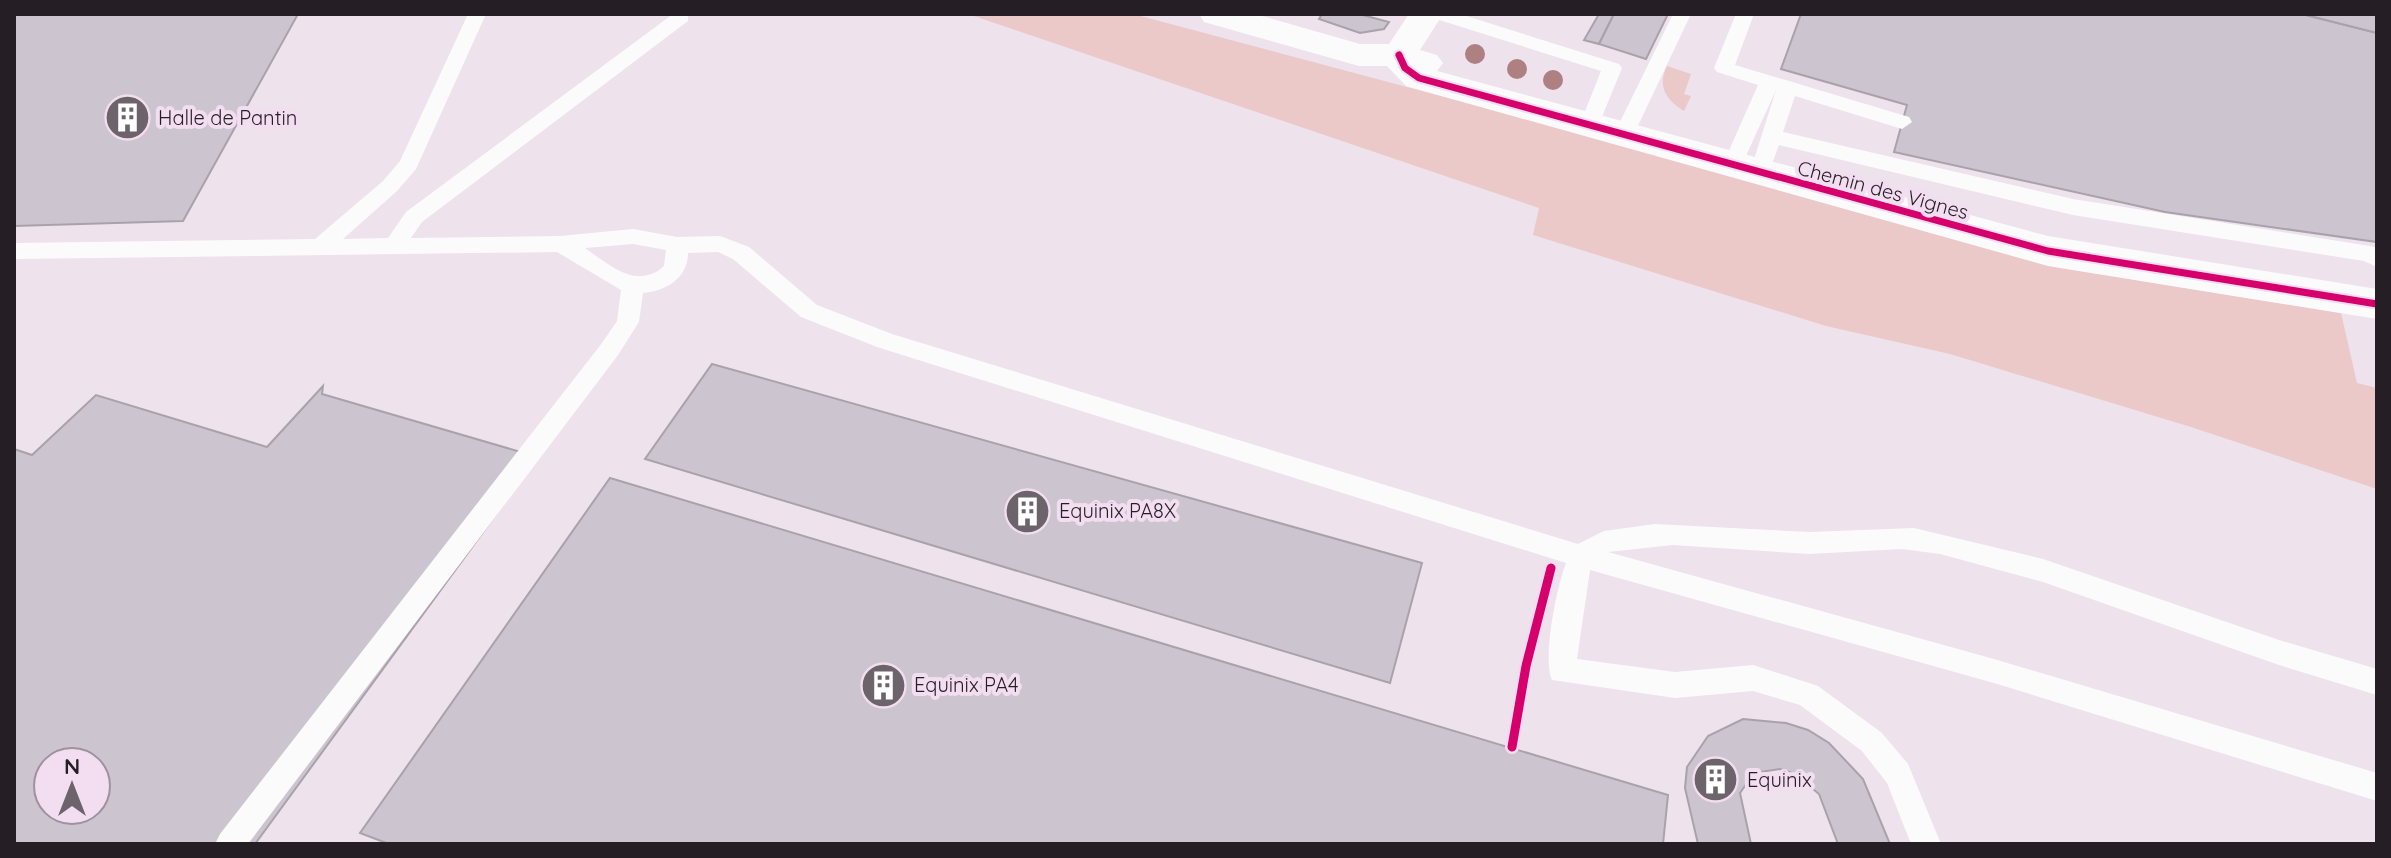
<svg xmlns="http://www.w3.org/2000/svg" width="2391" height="858" viewBox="0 0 2391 858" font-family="Quicksand,sans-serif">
<rect width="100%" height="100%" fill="#eee2ec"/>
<!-- green -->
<g fill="#ebc9c9">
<path d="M 968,14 L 1133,14 L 1669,157 L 2049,266 L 2341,313 L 2357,383 L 2377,388 L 2377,489 L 2191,427 L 1950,354 L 1826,326 L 1533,235 L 1539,208 Z"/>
<path d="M 1667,66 L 1691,74 L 1684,94 L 1691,96 L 1684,111 C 1666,100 1657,86 1667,66 Z"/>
</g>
<!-- building -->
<g fill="#ccc5cf" stroke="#a9a2ab" stroke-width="2" fill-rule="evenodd">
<path d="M 14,14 L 298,14 L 183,221 L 14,226 Z"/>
<path d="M 1322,14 L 1359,14 L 1389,22 L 1384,29 L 1360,33 L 1319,19 Z"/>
<path d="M 1599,14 L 1614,14 L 1599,44 L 1584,40 Z"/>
<path d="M 1614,14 L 1668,14 L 1646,59 L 1599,44 Z"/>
<path d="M 1801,14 L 2302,14 L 2377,33 L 2377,242 L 2165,212 L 1894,152 L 1907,105 L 1781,69 Z"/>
<path d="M 2302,14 L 2377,14 L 2377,33 Z"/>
<path d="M 712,364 L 1422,563 L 1390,683 L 645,459 Z"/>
<path d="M 323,386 L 322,394 L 538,457 L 255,844 L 14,844 L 14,449 L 32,455 L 96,395 L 267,447 ZM 48,762 L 96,762 L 96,810 L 48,810 Z"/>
<path d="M 610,478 L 1668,795 L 1663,844 L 389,844 L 360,833 Z"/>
<path d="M 1743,719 L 1786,723 L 1808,730 L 1829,743 L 1863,779 L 1890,844 L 1838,844 L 1819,794 L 1795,774 L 1780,769 L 1754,773 L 1740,793 L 1751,844 L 1698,844 L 1685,788 L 1687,767 L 1708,736 Z"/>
</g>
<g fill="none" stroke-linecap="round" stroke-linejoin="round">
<!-- path -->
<path stroke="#cac6ca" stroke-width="5" stroke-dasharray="4 4" stroke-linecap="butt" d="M 1512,747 L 1526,669"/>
<!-- service -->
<g fill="#fcfbfc" fill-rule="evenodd">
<path d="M 468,14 L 486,14 L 416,169 L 397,191 L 343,239 L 388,238 L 406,212 L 673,14 L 688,14 L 688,21 L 422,222 L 411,238 L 560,236 L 633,229 L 677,237 L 720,236 L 749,247 L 817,305 L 892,334 L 1578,544 L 1604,531 L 1655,524 L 1809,532 L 1914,528 L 2043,559 L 2279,640 L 2377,669 L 2377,695 L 2279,665 L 2043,582 L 1940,554 L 1902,549 L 1809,554 L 1673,545 L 1608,552 L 1994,659 L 2377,773 L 2377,801 L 1994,683 L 1590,570 L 1577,659 L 1675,672 L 1753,665 L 1818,686 L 1882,733 L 1908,764 L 1941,844 L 1911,844 L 1887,783 L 1862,751 L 1800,705 L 1753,691 L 1675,698 L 1552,680 C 1542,658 1557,586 1566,563 L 877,347 L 801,317 L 733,259 L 718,252 L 688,253 C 688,278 666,291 643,293 L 639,322 L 618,355 L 248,844 L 215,844 L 220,834 L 602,343 L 617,321 L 621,290 L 557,252 L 14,259 L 14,243 L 315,239 L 383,181 L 400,161 ZM 633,244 L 666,250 L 664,266 C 637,291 608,264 585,248 Z"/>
<path d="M 1431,14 L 1460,14 L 1619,64 L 1622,68 L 1597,129 L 1590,131 L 1580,124 L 1601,71 L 1433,18 Z"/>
<path d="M 1673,14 L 1691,14 L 1635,132 L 1632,137 L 1618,137 L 1615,132 Z"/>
<path d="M 1736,14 L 1754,14 L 1735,65 L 1909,117 L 1912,122 L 1902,129 L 1795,96 L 1783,132 L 2073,199 L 2370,246 L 2377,248 L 2377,267 L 2364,261 L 2073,215 L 1779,145 L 1767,177 L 1753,177 L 1750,172 L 1776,90 L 1740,169 L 1726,169 L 1723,164 L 1758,85 L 1717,72 L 1714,68 Z"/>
</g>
<!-- minor -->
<path fill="#fcfbfc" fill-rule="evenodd" d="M 1199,14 L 1255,14 L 1360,44 L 1389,44 L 1409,14 L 1443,14 L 1420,50 L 1437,55 L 1443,63 L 1437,71 L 2048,236 L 2377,289 L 2377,319 L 2048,266 L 1406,86 L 1387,66 L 1359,66 L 1204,22 Z"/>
<defs>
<path id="cycleway-far1" d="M 1399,55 L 1405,68 L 1419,78 L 2048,251 L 2377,304"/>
<path id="cycleway" d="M 1512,747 L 1526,666 L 1551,568"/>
</defs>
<!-- cycleway-far1 casing -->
<use href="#cycleway-far1" stroke="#f2def0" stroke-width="11"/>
<!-- cycleway casing -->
<use href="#cycleway" stroke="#f2def0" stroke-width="14"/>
<!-- cycleway-far1 -->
<use href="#cycleway-far1" stroke="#d6006c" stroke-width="7"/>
<!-- cycleway -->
<use href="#cycleway" stroke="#d6006c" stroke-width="9"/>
</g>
<!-- trees -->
<g fill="#af8081">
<circle cx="1475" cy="54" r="10"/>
<circle cx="1517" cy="69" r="10"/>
<circle cx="1553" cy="80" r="10"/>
</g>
<!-- icons -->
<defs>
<symbol id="building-disc" viewBox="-11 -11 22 22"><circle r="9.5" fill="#6c636b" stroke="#f2def0"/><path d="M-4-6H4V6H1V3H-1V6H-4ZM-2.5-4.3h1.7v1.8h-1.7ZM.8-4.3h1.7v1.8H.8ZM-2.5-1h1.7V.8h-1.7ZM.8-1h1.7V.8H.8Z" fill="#fff"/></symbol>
</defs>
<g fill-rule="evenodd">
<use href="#building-disc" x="102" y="92" width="51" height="51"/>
<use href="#building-disc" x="1002" y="486" width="51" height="51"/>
<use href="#building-disc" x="858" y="660" width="51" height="51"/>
<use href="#building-disc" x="1690" y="754" width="51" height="51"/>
</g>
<g text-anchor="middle" stroke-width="8" stroke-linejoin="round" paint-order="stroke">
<!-- poi labels -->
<g font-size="20" fill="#261e25" stroke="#f2def0" text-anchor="start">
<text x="158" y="125">Halle de Pantin</text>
<text x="1059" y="518">Equinix PA8X</text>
<text x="914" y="692">Equinix PA4</text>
<text x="1747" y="787">Equinix</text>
</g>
<!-- street labels -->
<g font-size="20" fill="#261e25" stroke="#f2def0">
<text transform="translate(1883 190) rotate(15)" y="7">Chemin des Vignes</text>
</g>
</g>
<!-- border -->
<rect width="2391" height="858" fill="none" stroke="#261e25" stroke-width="32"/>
<!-- north arrow -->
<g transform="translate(72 786)"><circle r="38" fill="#f2def0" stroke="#a0919f" stroke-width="2"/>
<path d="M0-6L14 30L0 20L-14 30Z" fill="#6c636b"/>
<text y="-12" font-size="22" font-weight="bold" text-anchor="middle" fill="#261e25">N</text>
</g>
</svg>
